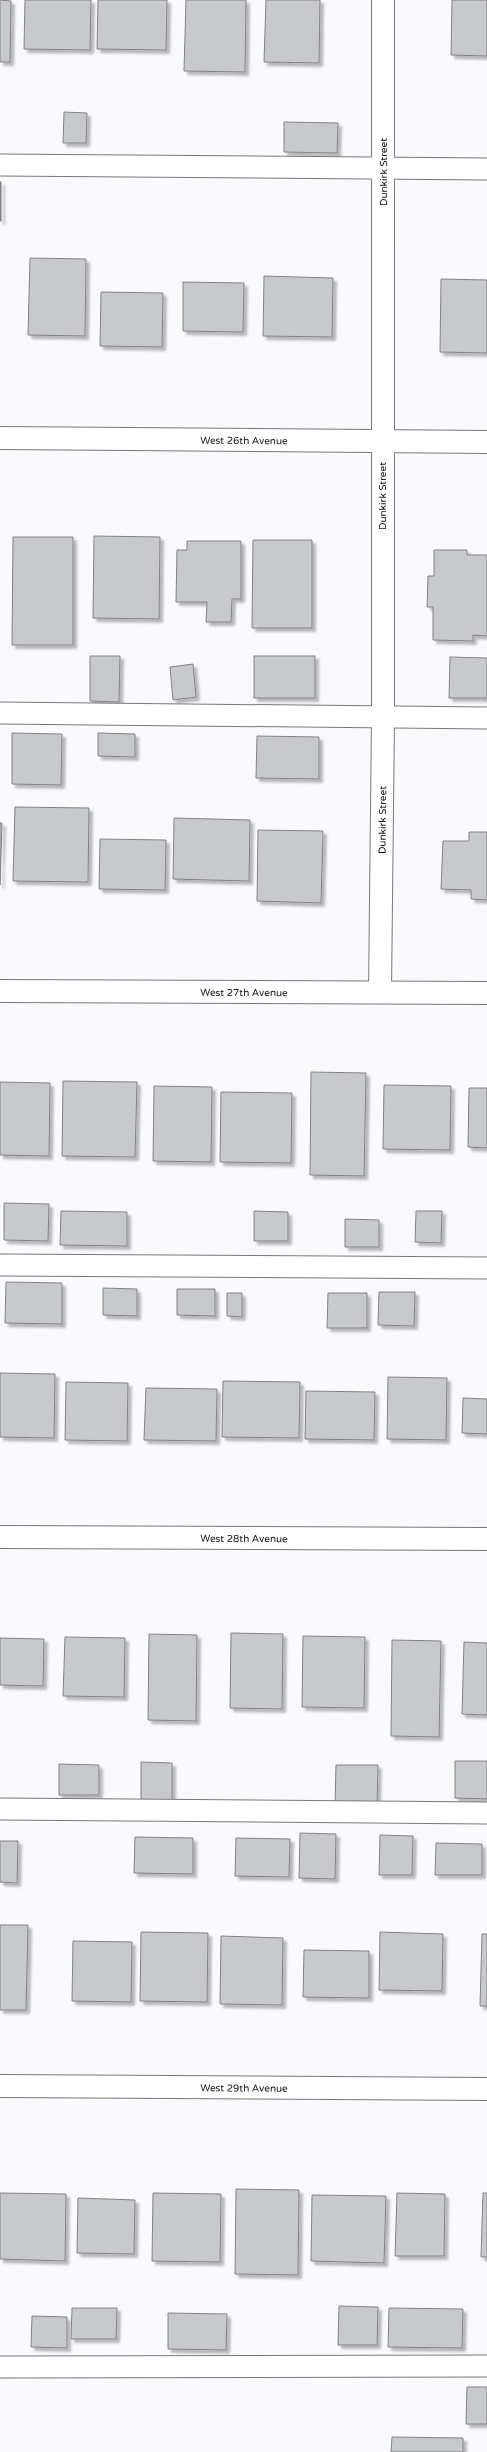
<svg xmlns="http://www.w3.org/2000/svg" width="487" height="2452" viewBox="0 0 487 2452" font-family="'Varela Round',sans-serif">
<defs>
<filter id="shadow"><feDropShadow dx="3.5" dy="3.5" stdDeviation="1" flood-color="#0004"/></filter>
</defs>
<rect width="100%" height="100%" fill="#fafafe"/>
<!-- building -->
<g fill="#c8c9cd" stroke="#828386" filter="url(#shadow)">
<path d="M 0,0 L 11,1 L 10,62 L 0,62 Z"/>
<path d="M 25,0 L 91,0 L 90,50 L 24,49 Z"/>
<path d="M 98,0 L 167,0 L 166,50 L 97,49 Z"/>
<path d="M 186,0 L 246,0 L 245,72 L 184,71 Z"/>
<path d="M 266,0 L 320,0 L 319,63 L 264,62 Z"/>
<path d="M 452,0 L 487,0 L 487,56 L 451,55 Z"/>
<path d="M 64,112 L 87,113 L 86,143 L 63,143 Z"/>
<path d="M 284,122 L 338,123 L 337,153 L 284,152 Z"/>
<rect x="0" y="182" width="1" height="39"/>
<path d="M 30,258 L 86,259 L 85,336 L 28,335 Z"/>
<path d="M 264,276 L 333,278 L 332,337 L 263,336 Z"/>
<path d="M 441,279 L 487,280 L 487,353 L 440,352 Z"/>
<path d="M 183,282 L 244,283 L 243,332 L 183,331 Z"/>
<path d="M 101,292 L 163,293 L 162,347 L 100,346 Z"/>
<path d="M 94,536 L 160,537 L 159,619 L 93,618 Z"/>
<path d="M 13,537 L 73,537 L 73,645 L 12,645 Z"/>
<path d="M 253,540 L 312,540 L 312,628 L 252,628 Z"/>
<path d="M 187,541 L 241,541 L 241,599 L 232,599 L 231,622 L 206,622 L 207,602 L 176,602 L 177,550 L 187,550 Z"/>
<path d="M 434,550 L 467,550 L 467,555 L 487,555 L 487,636 L 473,635 L 473,641 L 433,640 L 433,607 L 427,607 L 428,576 L 434,576 Z"/>
<path d="M 90,656 L 120,656 L 119,702 L 90,701 Z"/>
<rect x="254" y="656" width="61" height="42"/>
<path d="M 450,657 L 487,658 L 487,698 L 449,698 Z"/>
<path d="M 193,664 L 196,697 L 173,700 L 170,667 Z"/>
<path d="M 12,733 L 62,734 L 61,785 L 12,784 Z"/>
<path d="M 98,733 L 135,734 L 135,757 L 98,756 Z"/>
<path d="M 257,736 L 319,737 L 319,779 L 256,778 Z"/>
<path d="M 15,807 L 89,808 L 88,882 L 13,881 Z"/>
<path d="M 174,818 L 250,820 L 249,881 L 173,879 Z"/>
<path d="M 0,823 L 2,823 L 0,885 Z"/>
<path d="M 258,830 L 323,831 L 321,903 L 257,901 Z"/>
<path d="M 469,832 L 487,832 L 487,900 L 471,899 L 471,890 L 441,889 L 443,841 L 469,841 Z"/>
<path d="M 100,839 L 166,840 L 165,890 L 99,889 Z"/>
<path d="M 311,1072 L 366,1073 L 364,1176 L 310,1175 Z"/>
<path d="M 63,1081 L 137,1082 L 135,1157 L 62,1156 Z"/>
<path d="M 0,1082 L 50,1083 L 49,1156 L 0,1155 Z"/>
<path d="M 384,1085 L 451,1086 L 450,1150 L 383,1149 Z"/>
<path d="M 154,1086 L 212,1087 L 211,1162 L 153,1161 Z"/>
<path d="M 469,1088 L 487,1088 L 487,1148 L 468,1147 Z"/>
<path d="M 221,1092 L 292,1093 L 291,1163 L 220,1162 Z"/>
<path d="M 4,1203 L 49,1204 L 48,1241 L 4,1240 Z"/>
<path d="M 61,1211 L 127,1212 L 127,1246 L 60,1245 Z"/>
<path d="M 254,1211 L 288,1212 L 288,1241 L 254,1241 Z"/>
<path d="M 416,1211 L 442,1211 L 441,1243 L 415,1242 Z"/>
<path d="M 345,1219 L 379,1220 L 379,1247 L 345,1247 Z"/>
<path d="M 6,1282 L 62,1283 L 62,1324 L 5,1323 Z"/>
<path d="M 103,1288 L 137,1289 L 137,1316 L 103,1315 Z"/>
<path d="M 177,1289 L 215,1289 L 215,1316 L 177,1315 Z"/>
<path d="M 379,1292 L 415,1292 L 414,1326 L 378,1325 Z"/>
<path d="M 227,1293 L 242,1293 L 242,1317 L 227,1316 Z"/>
<path d="M 328,1293 L 367,1293 L 367,1328 L 327,1328 Z"/>
<path d="M 0,1373 L 55,1374 L 54,1438 L 0,1437 Z"/>
<path d="M 388,1377 L 447,1378 L 446,1440 L 387,1439 Z"/>
<path d="M 223,1381 L 300,1382 L 299,1438 L 222,1437 Z"/>
<path d="M 66,1382 L 128,1383 L 127,1441 L 65,1440 Z"/>
<path d="M 146,1388 L 217,1389 L 216,1441 L 144,1440 Z"/>
<path d="M 306,1391 L 375,1392 L 374,1440 L 305,1439 Z"/>
<path d="M 463,1398 L 487,1399 L 487,1434 L 462,1433 Z"/>
<path d="M 231,1633 L 283,1634 L 282,1709 L 230,1708 Z"/>
<path d="M 149,1634 L 197,1635 L 196,1721 L 148,1720 Z"/>
<path d="M 303,1636 L 365,1637 L 364,1708 L 302,1707 Z"/>
<path d="M 65,1637 L 125,1638 L 124,1697 L 63,1696 Z"/>
<path d="M 0,1638 L 44,1639 L 43,1686 L 0,1685 Z"/>
<path d="M 392,1640 L 441,1641 L 439,1737 L 391,1736 Z"/>
<path d="M 464,1642 L 487,1643 L 487,1715 L 462,1714 Z"/>
<path d="M 455,1761 L 487,1761 L 487,1799 L 455,1798 Z"/>
<path d="M 141,1762 L 172,1763 L 172,1801 L 141,1801 Z"/>
<path d="M 59,1764 L 99,1765 L 99,1795 L 59,1795 Z"/>
<path d="M 336,1765 L 378,1765 L 377,1806 L 335,1805 Z"/>
<path d="M 300,1833 L 336,1834 L 335,1879 L 299,1878 Z"/>
<path d="M 380,1835 L 413,1836 L 412,1875 L 379,1875 Z"/>
<path d="M 135,1837 L 193,1838 L 193,1874 L 134,1873 Z"/>
<path d="M 236,1838 L 290,1839 L 289,1877 L 235,1876 Z"/>
<path d="M 0,1841 L 18,1841 L 17,1883 L 0,1882 Z"/>
<path d="M 436,1843 L 482,1844 L 482,1875 L 435,1875 Z"/>
<path d="M 0,1925 L 28,1925 L 26,2010 L 0,2010 Z"/>
<path d="M 141,1932 L 208,1933 L 207,2002 L 140,2001 Z"/>
<path d="M 380,1932 L 443,1934 L 442,1991 L 379,1990 Z"/>
<path d="M 482,1934 L 487,1934 L 487,2006 L 480,2006 Z"/>
<path d="M 221,1936 L 283,1938 L 282,2005 L 220,2004 Z"/>
<path d="M 73,1941 L 132,1942 L 131,2002 L 72,2001 Z"/>
<path d="M 304,1950 L 369,1951 L 369,1998 L 303,1997 Z"/>
<path d="M 236,2189 L 299,2190 L 298,2275 L 235,2274 Z"/>
<path d="M 0,2193 L 66,2194 L 65,2261 L 0,2259 Z"/>
<path d="M 153,2193 L 221,2194 L 220,2262 L 152,2261 Z"/>
<path d="M 397,2193 L 445,2194 L 444,2256 L 395,2256 Z"/>
<path d="M 483,2193 L 487,2193 L 487,2257 L 481,2257 Z"/>
<path d="M 312,2195 L 386,2196 L 384,2263 L 311,2261 Z"/>
<path d="M 78,2198 L 135,2200 L 134,2254 L 77,2253 Z"/>
<path d="M 339,2306 L 378,2307 L 377,2345 L 338,2345 Z"/>
<path d="M 72,2308 L 117,2308 L 116,2339 L 71,2339 Z"/>
<path d="M 389,2308 L 463,2309 L 462,2348 L 388,2347 Z"/>
<path d="M 168,2313 L 227,2314 L 226,2350 L 168,2349 Z"/>
<path d="M 32,2316 L 67,2317 L 67,2348 L 31,2347 Z"/>
<path d="M 467,2387 L 487,2387 L 487,2424 L 466,2424 Z"/>
<path d="M 392,2437 L 463,2438 L 463,2452 L 391,2452 Z"/>
</g>
<g fill="none" stroke-linecap="round" stroke-linejoin="round">
<defs>
<g id="service">
<path d="M 0,165 L 487,169"/>
<path d="M 0,713 L 487,718"/>
<path d="M 0,1265 L 487,1268"/>
<path d="M 0,1809 L 487,1813"/>
<path d="M 0,2367 L 487,2366"/>
</g>
<g id="minor">
<path id="s1" d="M 0,438 L 487,442"/>
<path id="s2" d="M 0,991 L 487,993"/>
<path id="s3" d="M 380,992 L 383,718 L 383,0"/>
<path id="s4" d="M 0,1537 L 487,1539"/>
<path id="s5" d="M 0,2086 L 487,2089"/>
</g>
</defs>
<!-- service casing -->
<use href="#service" stroke="#78797c" stroke-width="23"/>
<!-- minor casing -->
<use href="#minor" stroke="#78797c" stroke-width="24"/>
<!-- service -->
<use href="#service" stroke="#fff" stroke-width="21"/>
<!-- minor -->
<use href="#minor" stroke="#fff" stroke-width="22"/>
</g>
<g text-anchor="middle" stroke-width="3" stroke-linejoin="round" paint-order="stroke">
<!-- street labels -->
<g font-size="10" fill="#141415" stroke="#fff">
<text transform="translate(383 172) rotate(-90)" y="4">Dunkirk Street</text>
<text dy="4" stroke="none"><textPath href="#s1" startOffset="244">West 26th Avenue</textPath></text>
<text transform="translate(382 496) rotate(-90)" y="4">Dunkirk Street</text>
<text dy="4" stroke="none"><textPath href="#s3" startOffset="172">Dunkirk Street</textPath></text>
<text dy="4" stroke="none"><textPath href="#s2" startOffset="244">West 27th Avenue</textPath></text>
<text dy="4" stroke="none"><textPath href="#s4" startOffset="244">West 28th Avenue</textPath></text>
<text dy="4" stroke="none"><textPath href="#s5" startOffset="244">West 29th Avenue</textPath></text>
</g>
</g>
</svg>
